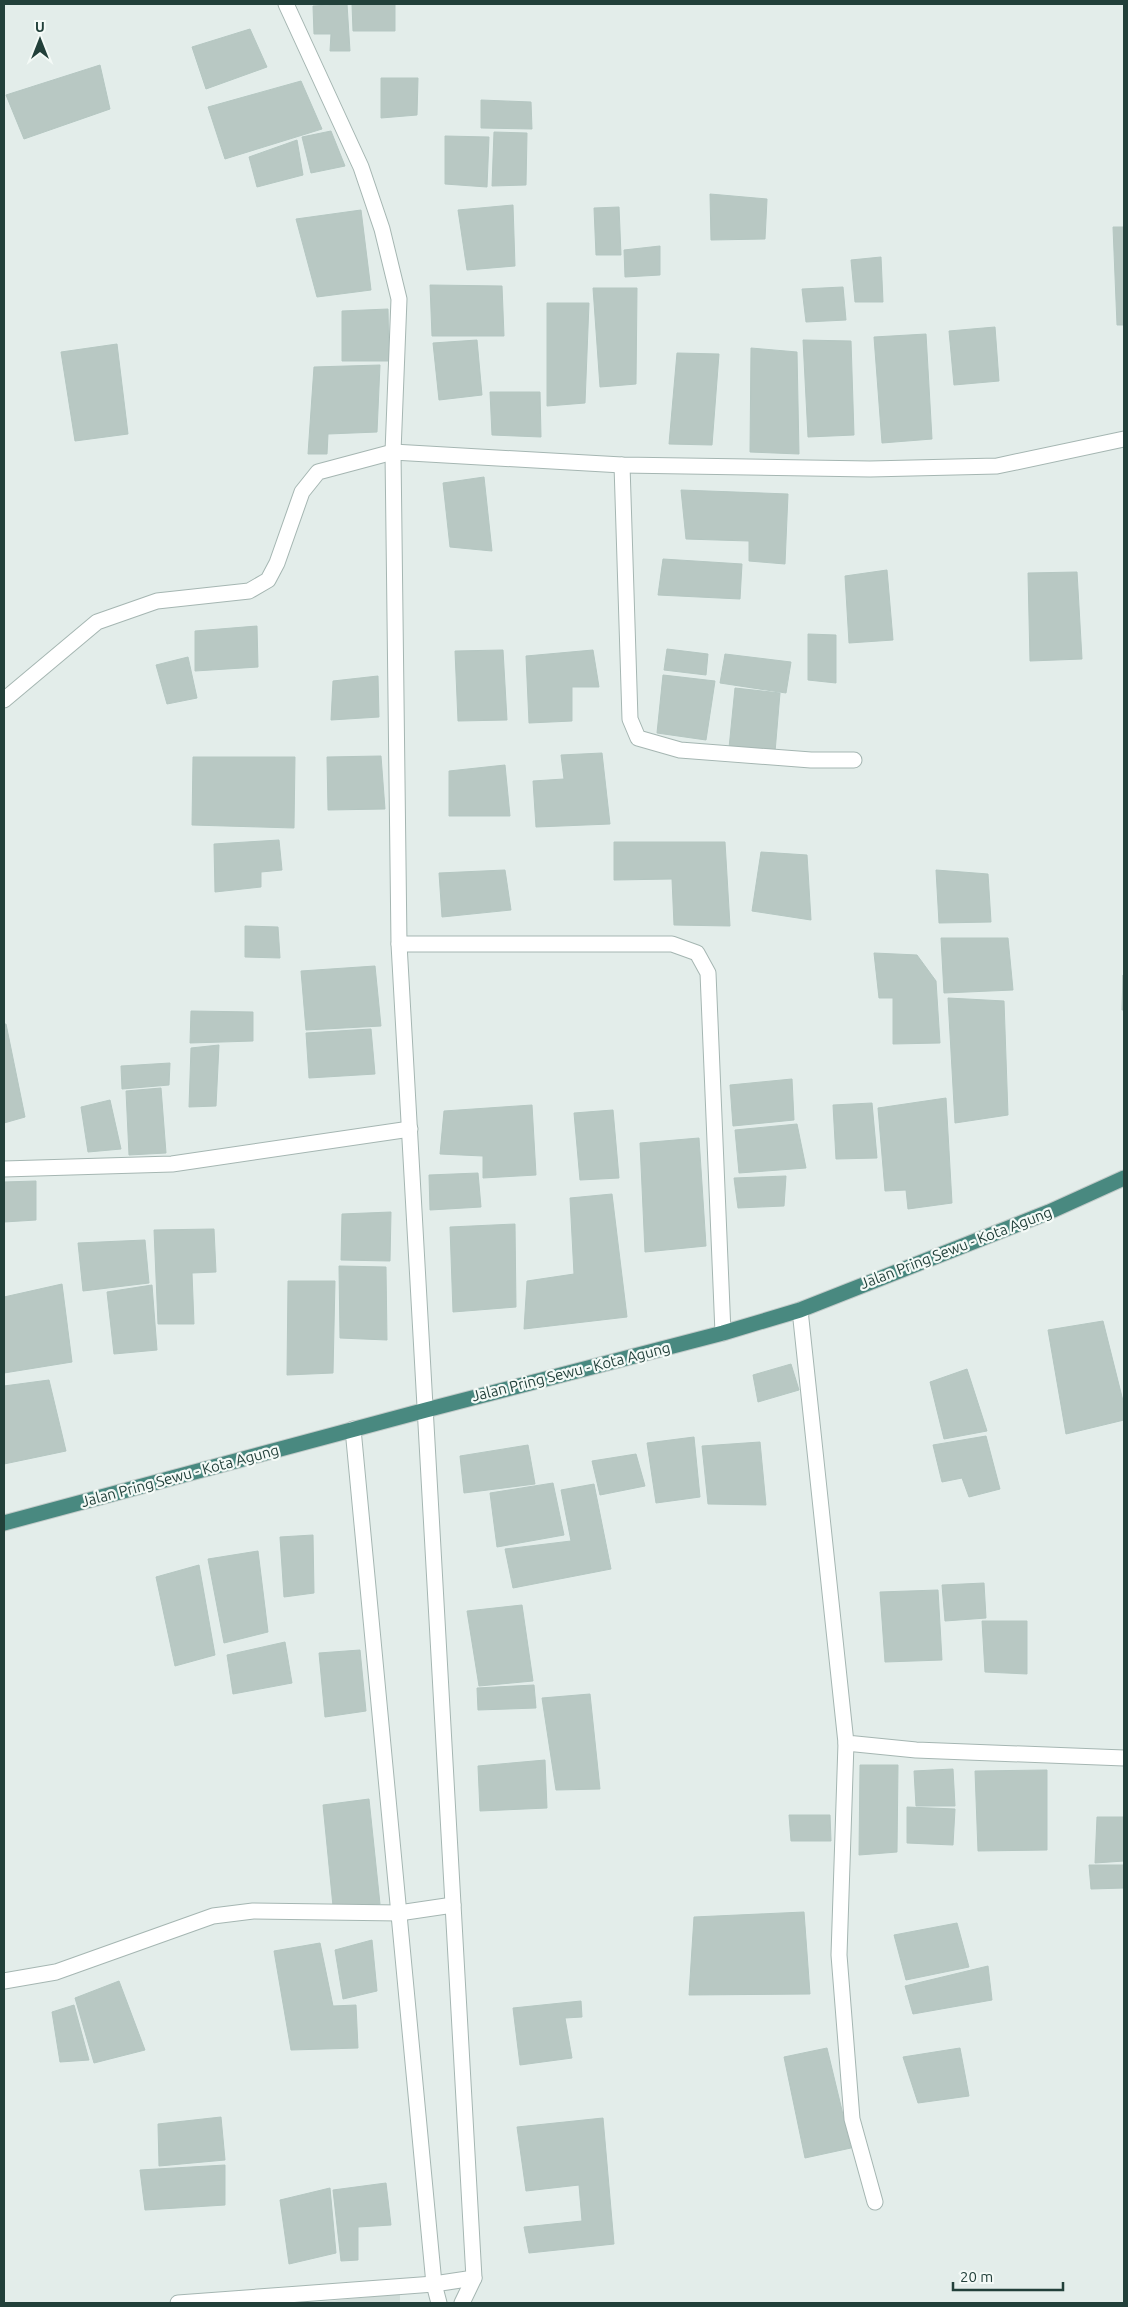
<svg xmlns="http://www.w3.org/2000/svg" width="1128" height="2307" viewBox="0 0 1128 2307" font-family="Ubuntu,sans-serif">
<rect width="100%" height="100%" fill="#e3edea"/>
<!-- built -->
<path fill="#d1ddd9" d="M 400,2294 L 400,2303 L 308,2303 Z"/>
<!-- building -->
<g fill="#b8c8c3" stroke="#b5c7c2">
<path d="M 347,4 L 350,51 L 330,51 L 331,34 L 314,34 L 313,6 Z"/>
<path d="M 352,4 L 395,4 L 395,31 L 353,31 Z"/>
<path d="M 250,29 L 267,67 L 206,89 L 192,47 Z"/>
<path d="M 100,65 L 110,109 L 24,139 L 6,95 Z"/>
<path d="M 381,78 L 418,78 L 417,115 L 381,118 Z"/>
<path d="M 301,81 L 322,129 L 225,159 L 208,107 Z"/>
<path d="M 481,100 L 531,102 L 532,129 L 481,128 Z"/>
<path d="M 331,131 L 345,166 L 311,173 L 302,137 Z"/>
<path d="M 494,132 L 527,133 L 526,185 L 492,186 Z"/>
<path d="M 445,136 L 489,137 L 487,187 L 445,184 Z"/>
<path d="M 297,140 L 303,175 L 257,187 L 249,157 Z"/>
<path d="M 710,194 L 767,199 L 765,239 L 711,240 Z"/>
<path d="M 513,205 L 515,266 L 467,270 L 458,210 Z"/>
<path d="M 619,207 L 621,255 L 596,255 L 594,208 Z"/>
<path d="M 361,210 L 371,290 L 317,297 L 296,219 Z"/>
<path d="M 1113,227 L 1124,227 L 1124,325 L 1117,325 Z"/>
<path d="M 660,246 L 660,275 L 625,277 L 624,250 Z"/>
<path d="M 881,257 L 883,302 L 855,302 L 851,260 Z"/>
<path d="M 430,285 L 502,286 L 504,336 L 432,336 Z"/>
<path d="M 843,287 L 846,320 L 806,322 L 802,289 Z"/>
<path d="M 593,288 L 637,288 L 636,384 L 600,387 Z"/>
<path d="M 547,303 L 589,303 L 585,403 L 547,406 Z"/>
<path d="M 388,309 L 389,361 L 342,361 L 342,311 Z"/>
<path d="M 995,327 L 999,381 L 954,385 L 949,331 Z"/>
<path d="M 926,334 L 932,439 L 882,443 L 874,337 Z"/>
<path d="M 477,340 L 482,395 L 439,400 L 433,343 Z"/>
<path d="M 803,340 L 851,341 L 854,435 L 808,437 Z"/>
<path d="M 117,344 L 128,434 L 75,441 L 61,352 Z"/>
<path d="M 751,348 L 797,352 L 799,454 L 750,452 Z"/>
<path d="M 677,353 L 719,354 L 712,445 L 669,444 Z"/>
<path d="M 380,365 L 377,432 L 328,434 L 327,454 L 308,454 L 314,367 Z"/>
<path d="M 490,392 L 540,392 L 541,437 L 492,435 Z"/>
<path d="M 484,477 L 492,551 L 450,547 L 443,483 Z"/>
<path d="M 681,490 L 788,494 L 785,564 L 749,561 L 749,541 L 686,539 Z"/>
<path d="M 663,559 L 742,564 L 740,599 L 658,595 Z"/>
<path d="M 887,570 L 893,640 L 849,643 L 845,576 Z"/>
<path d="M 1077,572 L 1082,659 L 1030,661 L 1028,573 Z"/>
<path d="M 257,626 L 258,667 L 195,671 L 195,631 Z"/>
<path d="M 808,634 L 836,635 L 836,683 L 808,680 Z"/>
<path d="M 667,649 L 708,654 L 706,675 L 664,670 Z"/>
<path d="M 503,650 L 507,720 L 458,721 L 455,651 Z"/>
<path d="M 593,650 L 599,687 L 572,687 L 572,721 L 529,723 L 526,656 Z"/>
<path d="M 725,654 L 791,662 L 786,693 L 720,683 Z"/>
<path d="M 188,657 L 197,698 L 167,704 L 156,665 Z"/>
<path d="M 663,675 L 715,681 L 706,740 L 657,733 Z"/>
<path d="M 378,676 L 379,717 L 331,720 L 333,681 Z"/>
<path d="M 735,688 L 780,693 L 775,752 L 729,748 Z"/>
<path d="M 602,753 L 610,824 L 536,827 L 533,781 L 564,779 L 561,755 Z"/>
<path d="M 381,756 L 385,809 L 328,810 L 327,757 Z"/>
<path d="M 193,757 L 295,757 L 294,828 L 192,825 Z"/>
<path d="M 505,765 L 510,816 L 449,816 L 449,771 Z"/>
<path d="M 279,840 L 282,870 L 261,872 L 261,887 L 215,892 L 214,844 Z"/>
<path d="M 614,842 L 725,842 L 730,926 L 674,925 L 672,879 L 614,880 Z"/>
<path d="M 761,852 L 807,855 L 811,920 L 752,911 Z"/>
<path d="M 505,870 L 511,910 L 442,917 L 439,873 Z"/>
<path d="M 936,870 L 988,874 L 991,922 L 939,923 Z"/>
<path d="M 245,926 L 278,927 L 280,958 L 245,957 Z"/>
<path d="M 941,938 L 1008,938 L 1013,990 L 944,993 Z"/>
<path d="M 874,953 L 917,955 L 936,981 L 940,1043 L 893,1044 L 893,998 L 879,998 Z"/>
<path d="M 375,966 L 381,1026 L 306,1030 L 301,971 Z"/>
<path d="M 1123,975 L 1124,1010 L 1122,1010 Z"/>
<path d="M 948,998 L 1004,1001 L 1008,1115 L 955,1123 Z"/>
<path d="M 191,1011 L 253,1012 L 253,1041 L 190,1043 Z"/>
<path d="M 4,1024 L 6,1024 L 25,1117 L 4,1123 Z"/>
<path d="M 371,1029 L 375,1074 L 309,1078 L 306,1033 Z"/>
<path d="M 219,1045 L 216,1106 L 189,1107 L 191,1048 Z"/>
<path d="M 170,1063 L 169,1085 L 122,1089 L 121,1066 Z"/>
<path d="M 792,1079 L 794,1120 L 733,1126 L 730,1085 Z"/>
<path d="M 161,1088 L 166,1153 L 129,1155 L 126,1091 Z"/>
<path d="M 946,1098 L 952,1203 L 908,1209 L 906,1190 L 885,1191 L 878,1108 Z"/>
<path d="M 110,1100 L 121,1149 L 88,1152 L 81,1107 Z"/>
<path d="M 872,1103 L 877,1158 L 836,1159 L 833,1105 Z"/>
<path d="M 532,1105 L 536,1175 L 483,1178 L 483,1156 L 440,1154 L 444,1111 Z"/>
<path d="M 613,1110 L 619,1178 L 580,1180 L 574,1113 Z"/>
<path d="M 797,1124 L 806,1168 L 739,1173 L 735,1130 Z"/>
<path d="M 699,1138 L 706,1246 L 645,1252 L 640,1143 Z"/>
<path d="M 478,1173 L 481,1207 L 430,1210 L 429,1175 Z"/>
<path d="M 786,1176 L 784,1206 L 738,1208 L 734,1178 Z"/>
<path d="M 36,1181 L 36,1220 L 4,1222 L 4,1182 Z"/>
<path d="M 612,1194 L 627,1317 L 524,1329 L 527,1281 L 574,1274 L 570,1198 Z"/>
<path d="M 391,1212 L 390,1261 L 341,1260 L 342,1214 Z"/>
<path d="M 515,1224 L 516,1307 L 453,1312 L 450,1227 Z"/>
<path d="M 214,1229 L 216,1272 L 192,1273 L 194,1324 L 158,1324 L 154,1230 Z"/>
<path d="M 145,1240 L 149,1283 L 83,1291 L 78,1243 Z"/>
<path d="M 339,1266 L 386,1267 L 387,1340 L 340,1338 Z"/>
<path d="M 288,1281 L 335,1281 L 333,1373 L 287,1375 Z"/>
<path d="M 62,1284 L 72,1362 L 4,1373 L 4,1297 Z"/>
<path d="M 152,1285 L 157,1350 L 114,1354 L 107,1292 Z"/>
<path d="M 1103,1321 L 1124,1405 L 1124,1420 L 1066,1434 L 1048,1330 Z"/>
<path d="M 791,1364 L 799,1390 L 758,1402 L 753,1375 Z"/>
<path d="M 967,1369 L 987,1431 L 944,1439 L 930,1382 Z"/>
<path d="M 49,1380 L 66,1451 L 4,1464 L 4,1386 Z"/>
<path d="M 986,1436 L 1000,1489 L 969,1497 L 962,1478 L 942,1482 L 933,1445 Z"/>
<path d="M 694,1437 L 700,1497 L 656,1503 L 647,1443 Z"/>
<path d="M 760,1442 L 766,1505 L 708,1504 L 702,1446 Z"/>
<path d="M 528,1445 L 535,1484 L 464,1493 L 460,1456 Z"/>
<path d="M 636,1454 L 645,1486 L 600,1495 L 592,1461 Z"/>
<path d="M 553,1483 L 564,1535 L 497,1547 L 490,1493 Z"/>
<path d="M 594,1484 L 611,1569 L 513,1588 L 505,1549 L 571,1541 L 561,1490 Z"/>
<path d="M 313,1535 L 314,1593 L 284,1597 L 280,1537 Z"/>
<path d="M 258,1551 L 268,1632 L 224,1643 L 208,1559 Z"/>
<path d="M 199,1565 L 215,1655 L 175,1666 L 156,1577 Z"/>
<path d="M 984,1583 L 986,1618 L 945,1621 L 942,1585 Z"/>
<path d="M 938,1590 L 942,1660 L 885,1662 L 880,1592 Z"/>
<path d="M 522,1605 L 533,1681 L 479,1686 L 467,1611 Z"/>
<path d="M 982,1621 L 1027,1621 L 1027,1674 L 985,1672 Z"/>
<path d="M 285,1642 L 292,1683 L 233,1694 L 227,1655 Z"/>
<path d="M 360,1650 L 366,1711 L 325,1717 L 319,1653 Z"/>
<path d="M 534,1685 L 536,1708 L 478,1710 L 477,1688 Z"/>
<path d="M 590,1694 L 600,1789 L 556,1790 L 542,1698 Z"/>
<path d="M 545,1760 L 547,1808 L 480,1811 L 478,1766 Z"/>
<path d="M 860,1765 L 898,1765 L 897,1852 L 859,1855 Z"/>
<path d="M 953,1769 L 955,1806 L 916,1806 L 914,1771 Z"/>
<path d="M 1047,1770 L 1047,1850 L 978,1851 L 975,1771 Z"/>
<path d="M 369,1799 L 380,1904 L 333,1906 L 323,1805 Z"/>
<path d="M 907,1807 L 955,1809 L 953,1845 L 907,1843 Z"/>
<path d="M 789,1815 L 830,1815 L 831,1841 L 791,1841 Z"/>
<path d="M 1097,1817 L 1124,1817 L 1124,1861 L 1095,1863 Z"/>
<path d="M 1089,1865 L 1124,1865 L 1124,1888 L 1091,1889 Z"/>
<path d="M 804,1912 L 810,1994 L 689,1995 L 694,1917 Z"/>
<path d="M 957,1923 L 969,1967 L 906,1980 L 894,1935 Z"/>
<path d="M 372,1940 L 377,1991 L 343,1999 L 335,1950 Z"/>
<path d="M 320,1943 L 333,2006 L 356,2005 L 358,2048 L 291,2050 L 274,1951 Z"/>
<path d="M 988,1966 L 992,2000 L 913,2014 L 905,1986 Z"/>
<path d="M 119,1981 L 145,2050 L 94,2063 L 75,1998 Z"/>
<path d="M 581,2001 L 582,2017 L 565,2018 L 572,2058 L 520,2065 L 513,2008 Z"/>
<path d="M 74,2005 L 89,2060 L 60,2062 L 52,2012 Z"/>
<path d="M 827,2048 L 851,2148 L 805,2158 L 784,2057 Z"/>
<path d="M 960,2048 L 969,2096 L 918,2103 L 903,2057 Z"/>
<path d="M 221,2117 L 225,2160 L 159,2166 L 158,2124 Z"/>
<path d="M 603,2118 L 614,2244 L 529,2253 L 524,2227 L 582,2221 L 579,2185 L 526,2191 L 517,2127 Z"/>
<path d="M 225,2165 L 225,2205 L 145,2210 L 140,2170 Z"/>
<path d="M 386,2183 L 391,2225 L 358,2227 L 358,2260 L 341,2261 L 333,2190 Z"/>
<path d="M 330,2188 L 336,2253 L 289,2264 L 280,2200 Z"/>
</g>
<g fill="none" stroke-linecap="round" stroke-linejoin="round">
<defs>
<g id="minor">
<path d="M 286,4 L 361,167 L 382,229 L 399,299 L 393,452 L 399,944 L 474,2278 L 462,2303"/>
<path d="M 622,465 L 630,719 L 638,738 L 680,750 L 811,760 L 854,760"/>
<path d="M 4,700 L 97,622 L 157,601 L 249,591 L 268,580 L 277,563 L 302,492 L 318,472 L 393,452 L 622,465 L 870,469 L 997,466 L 1124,439"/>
<path d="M 399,944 L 672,944 L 697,953 L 708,973 L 723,1333"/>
<path d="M 4,1169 L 172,1164 L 410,1129"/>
<path d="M 800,1310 L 846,1743 L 916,1750 L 1124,1758"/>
<path d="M 353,1429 L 434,2284 L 439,2303"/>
<path d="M 846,1743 L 839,1955 L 852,2119 L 875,2202"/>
<path d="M 4,1981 L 56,1972 L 213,1916 L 253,1911 L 399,1913 L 453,1905"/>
<path d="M 178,2303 L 434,2284 L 474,2278"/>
</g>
<path id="trunk" d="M 4,1523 L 426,1410 L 723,1333 L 800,1310 L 1049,1212 L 1124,1178"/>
</defs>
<!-- minor casing -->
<use href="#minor" stroke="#a5b6b2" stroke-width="17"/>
<!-- trunk casing -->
<use href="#trunk" stroke="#c1cac8" stroke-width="17"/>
<!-- minor -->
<use href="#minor" stroke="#fff" stroke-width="15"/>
<!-- trunk -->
<use href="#trunk" stroke="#498980" stroke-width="15"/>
</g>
<g text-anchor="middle" stroke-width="4.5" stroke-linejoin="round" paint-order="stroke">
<!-- street labels -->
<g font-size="15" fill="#22403a" stroke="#f4faf7">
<text transform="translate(956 1248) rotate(-21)" y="5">Jalan Pring Sewu - Kota Agung</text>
<text transform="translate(571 1372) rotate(-14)" y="5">Jalan Pring Sewu - Kota Agung</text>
<text transform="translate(180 1476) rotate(-15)" y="5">Jalan Pring Sewu - Kota Agung</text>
</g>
</g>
<!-- border -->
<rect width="1128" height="2307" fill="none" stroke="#22403a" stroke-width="10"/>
<!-- north arrow -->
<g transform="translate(40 40)" stroke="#f4faf7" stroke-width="4" paint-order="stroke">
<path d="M0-4L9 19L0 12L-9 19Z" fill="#22403a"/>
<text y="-8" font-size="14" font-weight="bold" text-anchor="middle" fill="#22403a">U</text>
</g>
<!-- scale -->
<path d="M953 2282v8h110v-8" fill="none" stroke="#22403a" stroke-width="2.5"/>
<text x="960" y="2282" font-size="15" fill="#22403a" stroke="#f4faf7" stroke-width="4" paint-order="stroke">20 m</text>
</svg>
